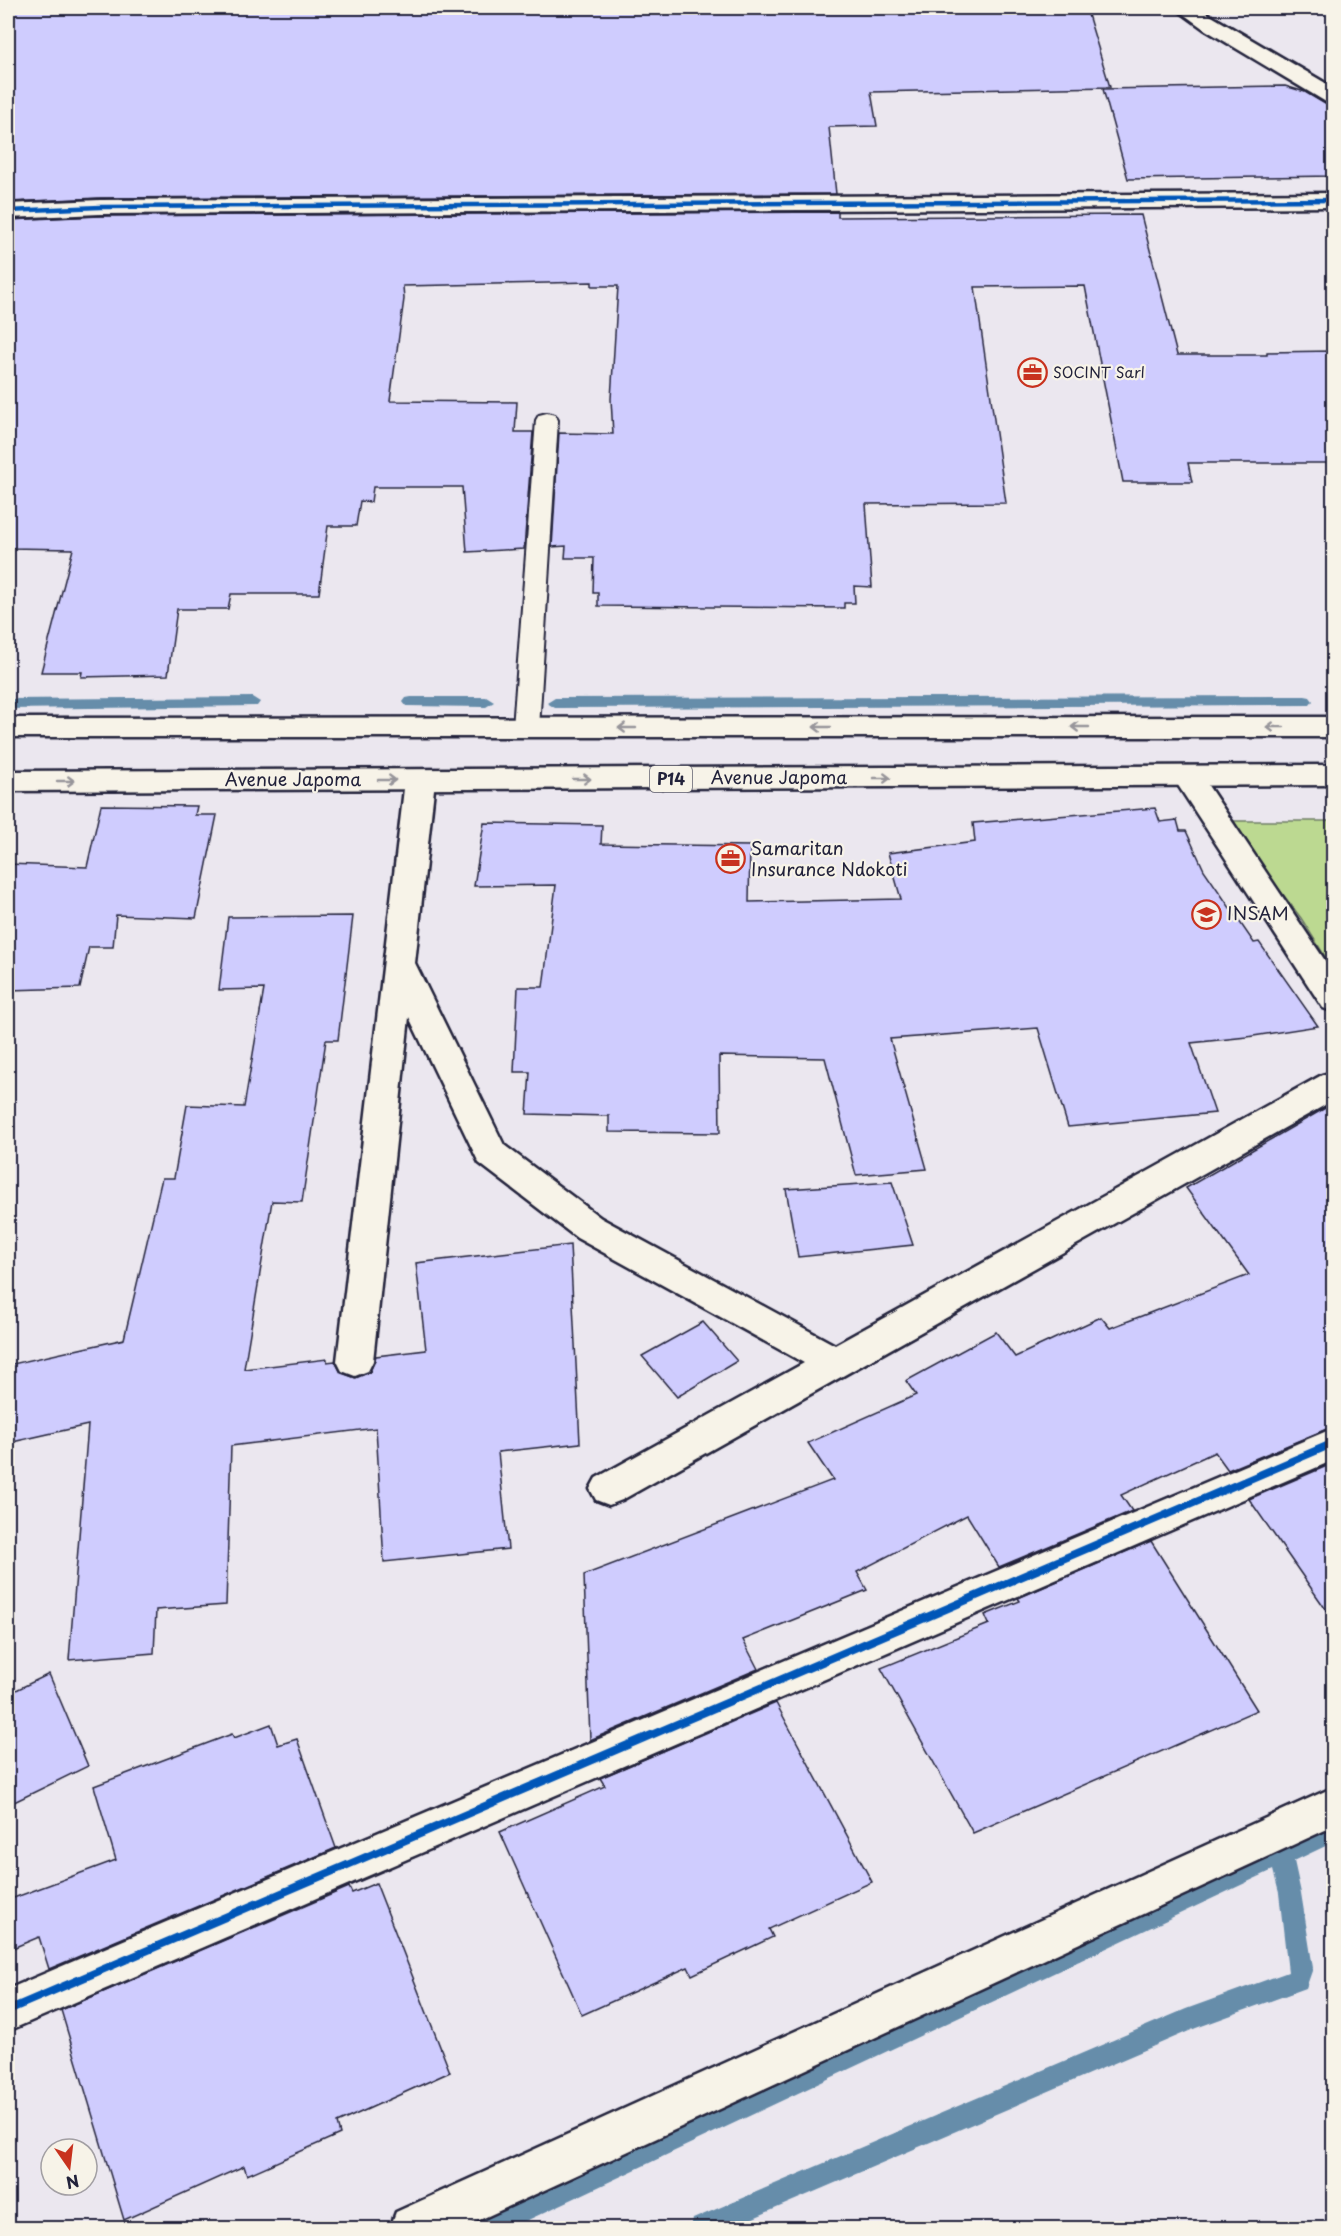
<svg xmlns="http://www.w3.org/2000/svg" width="1341" height="2236" viewBox="0 0 1341 2236" font-family="'Playpen Sans',sans-serif">
<rect width="100%" height="100%" fill="#ebe7ef"/>
<filter id="ink" filterUnits="userSpaceOnUse"><feTurbulence type="fractalNoise" baseFrequency=".0167" numOctaves="2"/><feDisplacementMap in="SourceGraphic" scale="12" xChannelSelector="R" yChannelSelector="G"/><feConvolveMatrix kernelMatrix="1 2 1 2 8 2 1 2 1" color-interpolation-filters="sRGB"/></filter>
<g filter="url(#ink)">
<!-- green -->
<path fill="#bcd991" stroke="#6f7e66" stroke-width="1.5" d="M 1227,821 L 1333,821 L 1333,969 L 1301,918 Z"/>
<g fill="none" stroke-linecap="round" stroke-linejoin="round">
<!-- stream -->
<g fill="#668daa" fill-rule="evenodd">
<path d="M 1305,696 L 1310,697 L 1313,701 L 1310,705 L 555,708 L 547,703 L 555,698 Z"/>
<path d="M 252,697 L 260,702 L 257,706 L 8,709 L 8,699 Z"/>
<path d="M 411,697 L 486,697 L 494,702 L 486,707 L 406,706 L 403,702 L 406,698 Z"/>
<path d="M 1334,1820 L 1334,1842 L 1294,1861 L 1301,1893 L 1313,1968 L 1306,1988 L 1196,2028 L 730,2228 L 690,2228 L 693,2219 L 1186,2009 L 1288,1972 L 1279,1893 L 1273,1870 L 511,2228 L 473,2228 L 476,2219 Z"/>
</g>
</g>
<!-- building -->
<g fill="#cfccfe" stroke="#22223b" stroke-width="1.5">
<path d="M 8,8 L 1086,8 L 1110,87 L 871,92 L 877,126 L 829,127 L 836,194 L 100,198 L 8,202 Z"/>
<path d="M 1285,86 L 1305,92 L 1325,104 L 1334,105 L 1334,176 L 1128,179 L 1103,89 Z"/>
<path d="M 838,212 L 838,217 L 1141,215 L 1177,355 L 1267,355 L 1267,352 L 1334,351 L 1334,463 L 1188,463 L 1192,482 L 1123,482 L 1085,286 L 975,287 L 1006,503 L 866,504 L 872,587 L 854,586 L 855,603 L 844,603 L 844,608 L 598,606 L 598,593 L 593,593 L 594,558 L 565,558 L 566,546 L 552,547 L 559,433 L 613,434 L 611,399 L 618,286 L 592,286 L 592,282 L 403,286 L 404,299 L 390,401 L 517,402 L 515,432 L 533,432 L 524,549 L 467,552 L 462,487 L 373,487 L 371,502 L 360,501 L 356,526 L 328,526 L 319,594 L 231,594 L 228,609 L 177,609 L 168,675 L 81,677 L 82,672 L 41,672 L 73,549 L 8,548 L 8,220 L 100,216 Z"/>
<path d="M 101,805 L 197,806 L 195,815 L 217,815 L 196,918 L 116,915 L 113,947 L 89,947 L 80,988 L 8,990 L 8,864 L 87,867 Z"/>
<path d="M 1155,808 L 1160,822 L 1177,820 L 1180,831 L 1186,831 L 1204,870 L 1254,943 L 1259,942 L 1318,1026 L 1247,1037 L 1191,1043 L 1215,1113 L 1068,1127 L 1038,1028 L 890,1039 L 927,1169 L 856,1175 L 825,1058 L 719,1056 L 720,1133 L 609,1132 L 609,1116 L 527,1114 L 530,1072 L 514,1072 L 518,987 L 543,987 L 556,885 L 474,886 L 484,823 L 602,825 L 601,844 L 750,846 L 749,902 L 901,899 L 888,853 L 975,842 L 973,823 Z"/>
<path d="M 353,916 L 338,1040 L 326,1040 L 302,1202 L 272,1201 L 244,1369 L 327,1359 L 327,1362 L 335,1361 L 341,1373 L 356,1378 L 370,1372 L 376,1356 L 426,1350 L 416,1263 L 570,1245 L 580,1443 L 498,1452 L 508,1549 L 384,1562 L 376,1428 L 231,1446 L 226,1605 L 156,1610 L 154,1653 L 69,1660 L 88,1425 L 8,1443 L 8,1365 L 124,1339 L 162,1178 L 174,1178 L 187,1105 L 244,1107 L 264,989 L 219,990 L 228,917 Z"/>
<path d="M 1334,1103 L 1334,1426 L 1228,1470 L 1215,1452 L 1121,1495 L 1132,1511 L 999,1567 L 967,1515 L 857,1572 L 867,1590 L 743,1640 L 758,1669 L 590,1740 L 584,1575 L 833,1480 L 808,1443 L 916,1395 L 906,1381 L 996,1332 L 1015,1357 L 1101,1317 L 1110,1328 L 1249,1275 L 1186,1188 Z"/>
<path d="M 892,1182 L 913,1245 L 798,1257 L 786,1189 Z"/>
<path d="M 703,1322 L 737,1361 L 677,1397 L 642,1356 Z"/>
<path d="M 1334,1463 L 1334,1621 L 1249,1499 Z"/>
<path d="M 1151,1541 L 1257,1710 L 973,1833 L 881,1668 L 989,1624 L 985,1615 L 1020,1601 L 1018,1598 Z"/>
<path d="M 49,1674 L 88,1766 L 8,1805 L 8,1694 Z"/>
<path d="M 776,1703 L 872,1882 L 769,1929 L 773,1937 L 692,1975 L 688,1967 L 582,2015 L 500,1832 L 605,1786 L 600,1778 Z"/>
<path d="M 271,1724 L 278,1745 L 297,1739 L 336,1848 L 49,1969 L 39,1937 L 8,1950 L 8,1900 L 116,1860 L 94,1786 L 232,1734 L 234,1738 Z"/>
<path d="M 376,1883 L 450,2072 L 337,2123 L 340,2134 L 247,2175 L 244,2166 L 124,2220 L 61,2010 L 349,1887 L 352,1893 Z"/>
</g>
<g fill="none" stroke-linecap="round" stroke-linejoin="round">
<defs>
<path id="lane" d="M 547,413 L 555,415 L 558,420 L 539,728 L 535,734 L 526,737 L 517,734 L 513,728 L 536,420 L 539,415 Z"/>
<g id="street">
<path d="M 1175,8 L 1198,8 L 1334,88 L 1334,103 L 1326,102 L 1204,29 Z"/>
<path d="M 1334,193 L 1334,207 L 100,214 L 8,218 L 8,204 L 100,200 Z"/>
<path d="M 1187,766 L 1197,769 L 1334,974 L 1334,1012 L 1323,1008 L 1172,776 L 1177,769 Z"/>
<path d="M 420,770 L 430,773 L 435,780 L 415,963 L 504,1145 L 601,1218 L 835,1345 L 1322,1075 L 1334,1072 L 1334,1100 L 622,1500 L 609,1505 L 596,1500 L 590,1489 L 596,1478 L 804,1363 L 577,1238 L 479,1163 L 409,1017 L 373,1361 L 368,1371 L 355,1376 L 342,1371 L 337,1361 L 405,780 L 410,773 Z"/>
<path d="M 1334,1428 L 1334,1460 L 8,2031 L 8,1989 Z"/>
<path d="M 1334,1787 L 1334,1826 L 462,2228 L 390,2228 L 396,2212 Z"/>
</g>
<g id="primary">
<path d="M 1334,717 L 1334,737 L 8,737 L 8,718 Z"/>
<path d="M 1334,765 L 1334,785 L 8,791 L 8,771 Z"/>
</g>
</defs>
<!-- lane casing -->
<use href="#lane" stroke="#22223b" stroke-width="4"/>
<!-- street casing -->
<use href="#street" stroke="#22223b" stroke-width="5"/>
<!-- primary casing -->
<use href="#primary" stroke="#22223b" stroke-width="5"/>
<!-- lane -->
<use href="#lane" fill="#f7f3e8" fill-rule="evenodd"/>
<!-- street -->
<use href="#street" fill="#f7f3e8" fill-rule="evenodd"/>
<!-- primary -->
<use href="#primary" fill="#f7f3e8" fill-rule="evenodd"/>
<defs>
<path id="cycleway-far1" d="M 8,211 L 100,207 L 1334,200"/>
<path id="cycleway" d="M 8,2010 L 1334,1443"/>
</defs>
<!-- cycleway-far1 casing -->
<use href="#cycleway-far1" stroke="#f7f3e8" stroke-width="8"/>
<!-- cycleway casing -->
<use href="#cycleway" stroke="#f7f3e8" stroke-width="11"/>
<!-- cycleway-far1 -->
<use href="#cycleway-far1" stroke="#0057b8" stroke-width="4.5"/>
<!-- cycleway -->
<use href="#cycleway" stroke="#0057b8" stroke-width="8"/>
</g>
<!-- one-way arrows -->
<defs><path id="oneway-shaft" d="M-6 0H5M1.5-3L5.5 0L1.5 3" fill="none" stroke-width="1.6" stroke-linecap="round" stroke-linejoin="round" transform="scale(1.5)"/></defs>
<g stroke="#97959a">
<use href="#oneway-shaft" transform="translate(822 727) rotate(180)"/>
<use href="#oneway-shaft" transform="translate(1080 727) rotate(180)"/>
<use href="#oneway-shaft" transform="translate(1275 727) rotate(180)"/>
<use href="#oneway-shaft" transform="translate(627 728) rotate(180)"/>
<use href="#oneway-shaft" transform="translate(882 778)"/>
<use href="#oneway-shaft" transform="translate(582 779)"/>
<use href="#oneway-shaft" transform="translate(387 780)"/>
<use href="#oneway-shaft" transform="translate(66 781)"/>
</g>
</g>
<!-- icons -->
<defs>
<symbol id="office-ring" viewBox="-11 -11 22 22"><circle r="9.5" fill="#f7f3e8" stroke="#c8321e" stroke-width="1.5"/><path d="M-6-3h4V-5.5h4V-3h4V5H-6ZM-1-4.5V-3h2v-1.5ZM-6 0V1H6V0Z" fill="#c8321e"/></symbol>
<symbol id="school-ring" viewBox="-11 -11 22 22"><circle r="9.5" fill="#f7f3e8" stroke="#c8321e" stroke-width="1.5"/><path d="M0-5L7-2L0 1L-7-2ZM-4 1L0 2.5L4 1V4Q0 6-4 4Z" fill="#c8321e"/></symbol>
</defs>
<g fill-rule="evenodd">
<use href="#office-ring" x="1016" y="356" width="33" height="33"/>
<use href="#office-ring" x="714" y="842" width="33" height="33"/>
<use href="#school-ring" x="1190" y="898" width="33" height="33"/>
</g>
<g text-anchor="middle" stroke-width="4.5" stroke-linejoin="round" paint-order="stroke">
<!-- far-poi labels -->
<g font-size="15" fill="#22223b" stroke="#f7f3e8" text-anchor="start">
<text x="1053" y="378">SOCINT Sarl</text>
</g>
<!-- shield labels -->
<rect fill="#f7f3e8" stroke="#62616f" stroke-width="1.5" x="650" y="766" width="42" height="26" rx="4.5"/>
<g font-size="16" font-weight="bold" fill="#22223b">
<text x="671" y="785">P14</text>
</g>
<!-- street labels -->
<g font-size="18" fill="#22223b" stroke="#f7f3e8">
<text x="779" y="784">Avenue Japoma</text>
<text x="293" y="786">Avenue Japoma</text>
</g>
<!-- poi labels -->
<g font-size="18" fill="#22223b" stroke="#f7f3e8" text-anchor="start">
<text x="751" y="855">Samaritan<tspan x="751" dy="21">Insurance Ndokoti</tspan></text>
<text x="1227" y="920">INSAM</text>
</g>
</g>
<!-- margin -->
<rect width="1341" height="2236" fill="none" stroke="#f7f3e8" stroke-width="30"/>
<rect x="15" y="15" width="1311" height="2206" fill="none" stroke="#22223b" stroke-width="2" filter="url(#ink)"/>
<!-- north arrow -->
<g transform="translate(69 2167) rotate(166)"><circle r="28" fill="#f7f3e8" stroke="#a29fa3" stroke-width="1.5"/>
<path d="M0-4.5L10 22L0 15L-10 22Z" fill="#c8321e"/>
<text y="-9" font-size="16" font-weight="bold" text-anchor="middle" fill="#22223b">N</text>
</g>
</svg>
